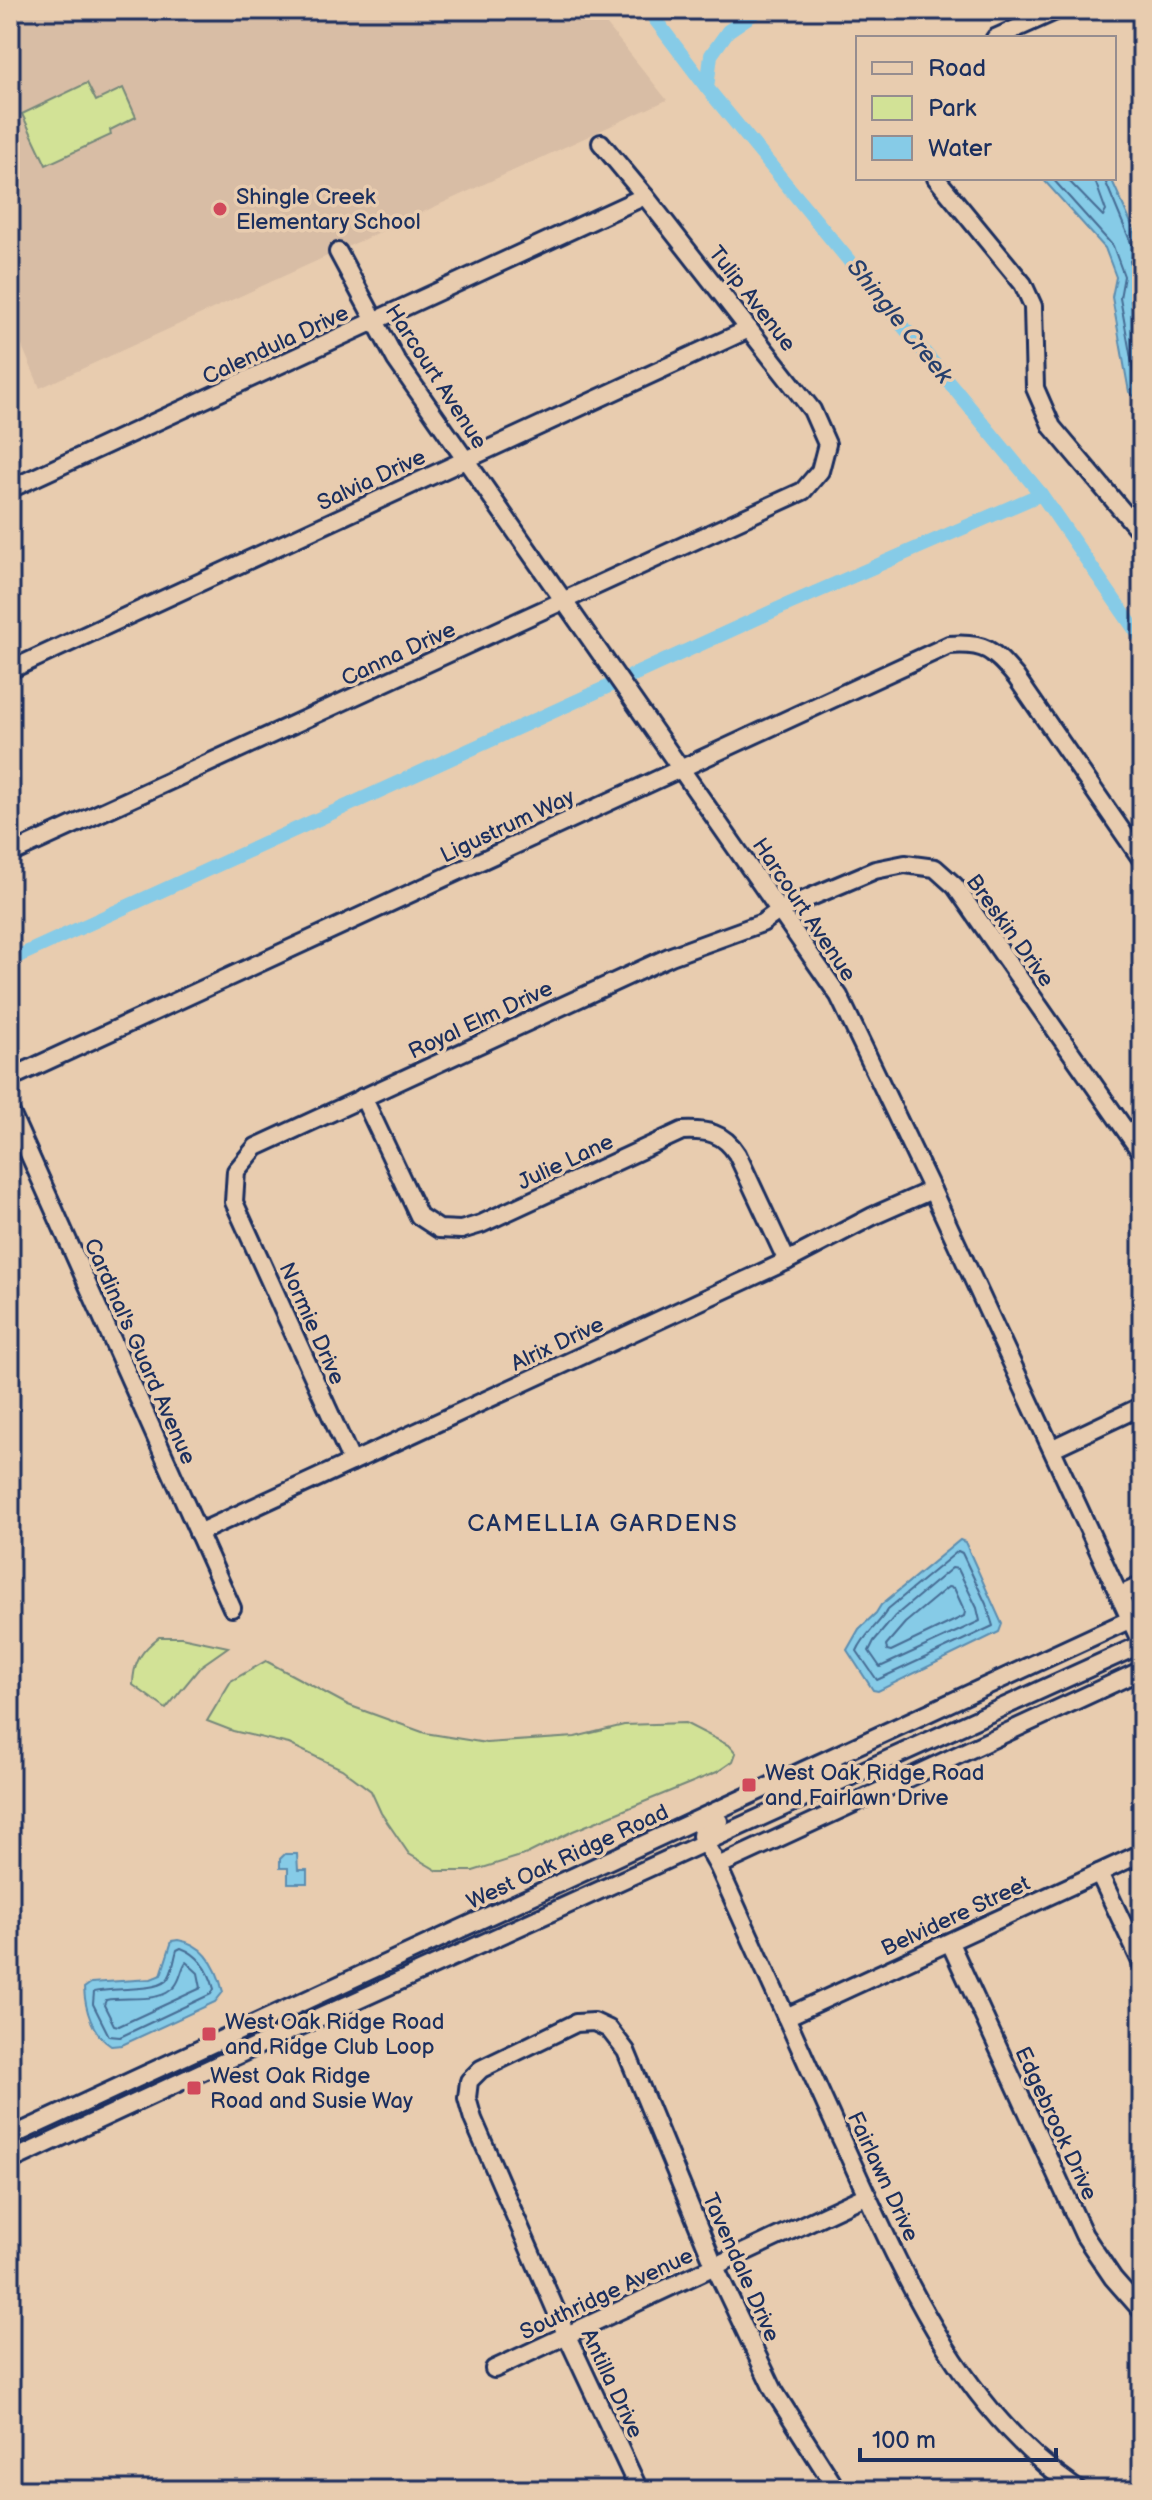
<svg xmlns="http://www.w3.org/2000/svg" width="1152" height="2500" viewBox="0 0 1152 2500" font-family="'Balsamiq Sans',sans-serif">
<rect width="100%" height="100%" fill="#e8ccaf"/>
<filter id="ink" filterUnits="userSpaceOnUse"><feTurbulence type="fractalNoise" baseFrequency=".0125" numOctaves="2"/><feDisplacementMap in="SourceGraphic" scale="16" xChannelSelector="R" yChannelSelector="G"/><feConvolveMatrix kernelMatrix="1 2 1 2 8 2 1 2 1" color-interpolation-filters="sRGB"/></filter>
<g filter="url(#ink)">
<!-- built -->
<path fill="#d8bda5" d="M 10,10 L 595,10 L 667,100 L 40,388 L 10,318 Z"/>
<!-- green -->
<g fill="#d2e296" stroke="#76887a" stroke-width="2">
<path d="M 87,83 L 96,101 L 123,88 L 136,117 L 110,130 L 111,135 L 46,165 L 22,114 Z"/>
<path d="M 159,1637 L 181,1637 L 228,1647 L 201,1666 L 166,1709 L 133,1685 C 133,1663 141,1651 159,1637 Z"/>
<path d="M 266,1661 L 348,1705 L 425,1733 L 486,1743 L 575,1737 L 624,1725 L 685,1723 L 730,1746 L 736,1753 L 733,1761 L 717,1772 L 573,1831 L 527,1854 L 473,1871 L 438,1871 L 409,1854 L 381,1813 L 371,1791 L 342,1769 L 289,1744 L 233,1731 L 207,1721 L 231,1681 Z"/>
</g>
<!-- water -->
<g fill="#86cbe7" stroke="#5b8db0" stroke-width="2">
<path d="M 1042,178 L 1111,178 L 1142,248 L 1142,402 L 1129,392 L 1112,297 L 1116,277 L 1105,248 Z"/>
<path d="M 960,1540 L 965,1542 L 1002,1624 L 999,1632 L 878,1691 L 873,1690 L 847,1650 L 859,1629 L 876,1613 L 881,1605 Z"/>
<path d="M 285,1854 L 297,1854 L 298,1870 L 307,1870 L 307,1883 L 288,1883 L 288,1868 L 280,1868 L 280,1859 Z"/>
<path d="M 178,1940 C 205,1944 217,1967 223,1992 L 215,2002 L 122,2045 L 111,2046 C 92,2034 85,2009 84,1988 L 91,1983 L 151,1979 L 161,1975 L 172,1941 Z"/>
</g>
<g fill="none" stroke-linecap="round" stroke-linejoin="round">
<!-- shore -->
<g stroke="#466d95" stroke-width="2">
<path d="M 1052,178 L 1113,246 L 1124,276 L 1120,298 L 1136,386 L 1142,392"/>
<path d="M 1066,178 L 1103,216 L 1106,211 L 1094,178"/>
<path d="M 1104,178 L 1131,243 L 1136,247 L 1142,248"/>
<path d="M 1142,258 L 1133,258 L 1130,261 L 1134,277 L 1131,298 L 1142,362"/>
<path d="M 958,1551 L 962,1553 L 986,1604 L 993,1626 L 877,1680 L 857,1651 C 864,1634 879,1625 888,1609 Z"/>
<path d="M 952,1568 L 958,1569 L 977,1608 L 980,1621 L 880,1667 L 869,1651 L 874,1641 L 895,1616 Z"/>
<path d="M 948,1587 L 954,1588 L 965,1612 L 964,1616 L 891,1651 L 887,1650 L 886,1645 L 905,1623 Z"/>
<path d="M 181,1948 C 200,1955 209,1970 214,1989 L 211,1994 L 120,2037 L 109,2036 L 93,2004 L 94,1992 C 111,1987 153,1992 166,1981 C 173,1975 174,1959 177,1950 Z"/>
<path d="M 186,1962 L 198,1973 L 201,1988 L 119,2026 L 114,2025 L 104,2005 L 106,2000 C 126,1996 161,2004 175,1986 C 181,1979 181,1969 186,1962 Z"/>
</g>
<!-- canal -->
<g stroke="#86cbe7" stroke-width="14">
<path d="M 648,10 L 707,88 L 1041,494 L 1142,640"/>
<path d="M 707,88 L 711,55 L 728,31 L 759,10"/>
<path d="M 10,960 L 782,607 L 1041,494"/>
</g>
<defs>
<g id="minor">
<path d="M 995,38 L 1058,10"/>
<path d="M 936,178 L 1023,284 L 1033,306 L 1035,388 L 1052,427 L 1142,534"/>
<path d="M 338,252 L 396,360 L 839,996 L 932,1190 L 1142,1645"/>
<path d="M 10,489 L 645,196"/>
<path d="M 10,670 L 749,329"/>
<path d="M 10,854 L 803,491 L 820,471 L 827,444 L 812,410 L 645,196 L 601,143"/>
<path d="M 10,1078 L 949,645 C 985,642 993,650 1016,677 L 1142,860"/>
<path d="M 363,1097 L 419,1216 L 439,1229 L 461,1230 L 481,1224 L 682,1131 C 707,1130 723,1132 737,1154 L 787,1261"/>
<path d="M 10,1111 L 232,1608"/>
<path d="M 1053,1448 L 1142,1406"/>
<path d="M 352,1462 L 234,1202 L 236,1171 L 256,1147 L 671,956 L 762,923 L 780,910 L 875,870 L 905,864 L 935,868 L 955,886 L 1142,1154"/>
<path d="M 198,1533 L 787,1261 L 873,1216 L 932,1190"/>
<path d="M 1120,1595 L 1142,1585"/>
<path d="M 777,1795 L 835,1767"/>
<path d="M 719,1821 L 702,1829 L 701,1836 L 718,1866 C 758,1955 798,2043 838,2132 C 899,2264 954,2405 1078,2490"/>
<path d="M 718,1866 L 1142,1670"/>
<path d="M 1099,1873 L 1142,1964"/>
<path d="M 950,1943 L 1084,2235 L 1113,2278 L 1142,2311"/>
<path d="M 786,2017 L 1142,1853"/>
<path d="M 10,2137 L 1142,1614"/>
<path d="M 10,2161 L 294,2029 L 1142,1644"/>
<path d="M 494,2369 L 867,2195"/>
<path d="M 639,2490 L 567,2336 L 473,2119 L 467,2098 L 469,2081 L 481,2069 L 576,2023 L 594,2022 L 609,2029 L 626,2051 L 715,2267 L 774,2391 L 837,2490"/>
</g>
</defs>
<!-- minor casing -->
<use href="#minor" stroke="#1b2f5e" stroke-width="22"/>
<!-- minor -->
<use href="#minor" stroke="#e8ccaf" stroke-width="16"/>
</g>
</g>
<!-- markers -->
<g fill="#d1495b" stroke="#e8ccaf" stroke-width="3">
<circle cx="220" cy="209" r="8"/>
<rect x="741" y="1777" width="16" height="16" rx="4"/>
<rect x="201" y="2026" width="16" height="16" rx="4"/>
<rect x="186" y="2080" width="16" height="16" rx="4"/>
</g>
<g text-anchor="middle" stroke-width="7" stroke-linejoin="round" paint-order="stroke">
<!-- poi labels -->
<g font-size="22" fill="#1b2f5e" stroke="#e8ccaf" text-anchor="start">
<text x="236" y="204">Shingle Creek<tspan x="236" dy="25">Elementary School</tspan></text>
<text x="765" y="1780">West Oak Ridge Road<tspan x="765" dy="25">and Fairlawn Drive</tspan></text>
<text x="225" y="2029">West Oak Ridge Road<tspan x="225" dy="25">and Ridge Club Loop</tspan></text>
<text x="210" y="2083">West Oak Ridge<tspan x="210" dy="25">Road and Susie Way</tspan></text>
</g>
<!-- street labels -->
<g font-size="22" fill="#1b2f5e" stroke="#e8ccaf">
<text transform="translate(753 298) rotate(52)" y="8">Tulip Avenue</text>
<text transform="translate(275 344) rotate(-25)" y="8">Calendula Drive</text>
<text transform="translate(437 376) rotate(57)" y="8">Harcourt Avenue</text>
<text transform="translate(371 479) rotate(-25)" y="8">Salvia Drive</text>
<text transform="translate(398 653) rotate(-25)" y="8">Canna Drive</text>
<text transform="translate(507 825) rotate(-25)" y="8">Ligustrum Way</text>
<text transform="translate(805 909) rotate(56)" y="8">Harcourt Avenue</text>
<text transform="translate(1011 930) rotate(54)" y="8">Breskin Drive</text>
<text transform="translate(480 1019) rotate(-25)" y="8">Royal Elm Drive</text>
<text transform="translate(565 1161) rotate(-25)" y="8">Julie Lane</text>
<text transform="translate(313 1323) rotate(66)" y="8">Normie Drive</text>
<text transform="translate(557 1343) rotate(-25)" y="8">Alrix Drive</text>
<text transform="translate(141 1351) rotate(66)" y="8">Cardinal's Guard Avenue</text>
<text transform="translate(567 1856) rotate(-25)" y="8">West Oak Ridge Road</text>
<text transform="translate(955 1915) rotate(-25)" y="8">Belvidere Street</text>
<text transform="translate(1057 2123) rotate(65)" y="8">Edgebrook Drive</text>
<text transform="translate(884 2176) rotate(65)" y="8">Fairlawn Drive</text>
<text transform="translate(742 2267) rotate(66)" y="8">Tavendale Drive</text>
<text transform="translate(606 2293) rotate(-25)" y="8">Southridge Avenue</text>
<text transform="translate(613 2383) rotate(65)" y="8">Antilla Drive</text>
</g>
<!-- water labels -->
<g font-size="24" font-style="italic" fill="#263f6c" stroke="#e8ccaf">
<text transform="translate(900 321) rotate(51)" y="8">Shingle Creek</text>
</g>
<!-- neighbourhood labels -->
<g font-size="24" letter-spacing="2" fill="#1b2f5e" stroke="#e8ccaf">
<text x="603" y="1531">CAMELLIA GARDENS</text>
</g>
</g>
<!-- margin -->
<rect width="1152" height="2500" fill="none" stroke="#e8ccaf" stroke-width="40"/>
<rect x="20" y="20" width="1112" height="2460" fill="none" stroke="#1b2f5e" stroke-width="3" filter="url(#ink)"/>
<!-- legend -->
<rect x="856" y="36" width="260" height="144" fill="#e8ccaf" stroke="#968d8f" stroke-width="2"/>
<rect x="872" y="62" width="40" height="12" fill="#e8ccaf" stroke="#968d8f" stroke-width="2"/>
<text x="928" y="76" font-size="24" fill="#1b2f5e">Road</text>
<rect x="872" y="96" width="40" height="24" fill="#d2e296" stroke="#968d8f" stroke-width="2"/>
<text x="928" y="116" font-size="24" fill="#1b2f5e">Park</text>
<rect x="872" y="136" width="40" height="24" fill="#86cbe7" stroke="#968d8f" stroke-width="2"/>
<text x="928" y="156" font-size="24" fill="#1b2f5e">Water</text>
<!-- scale -->
<path d="M860 2448v12h196v-12" fill="none" stroke="#1b2f5e" stroke-width="4"/>
<text x="872" y="2448" font-size="24" fill="#1b2f5e" stroke="#e8ccaf" stroke-width="6" paint-order="stroke">100 m</text>
</svg>
